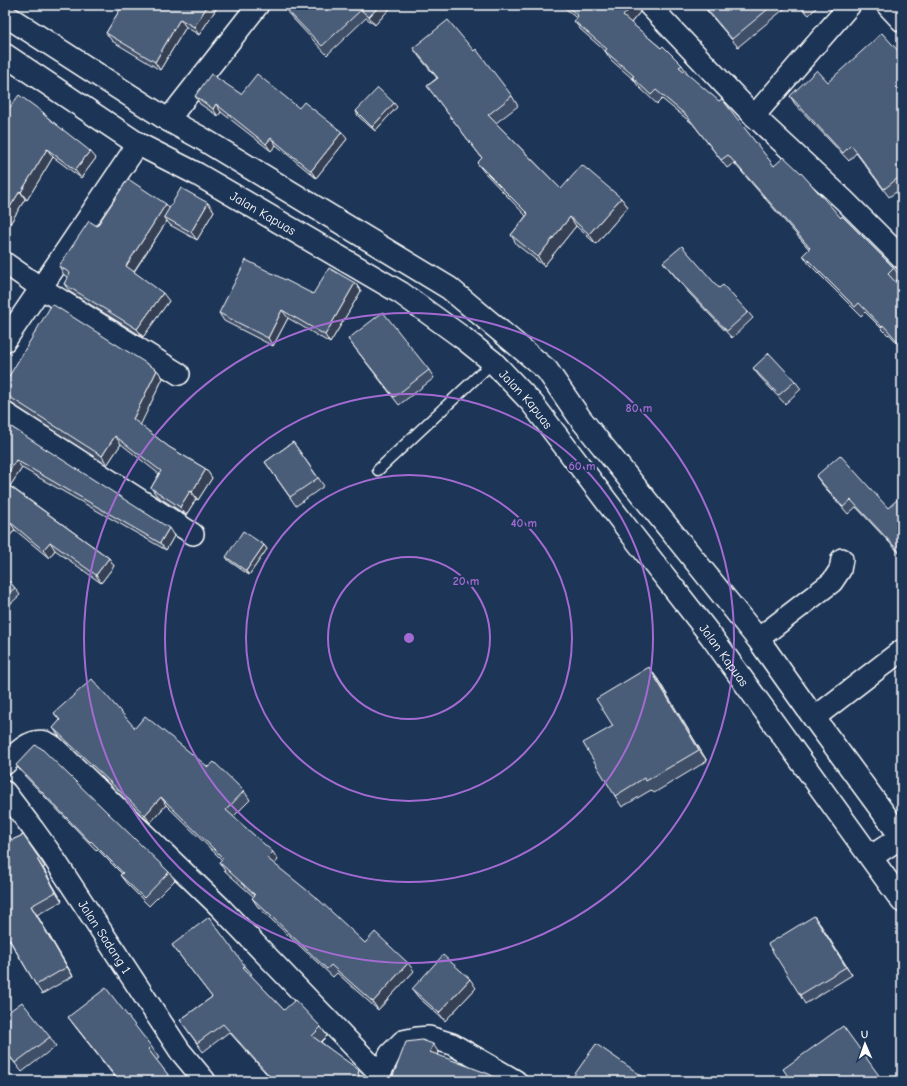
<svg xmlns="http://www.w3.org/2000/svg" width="907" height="1086" viewBox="0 0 907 1086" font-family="'Comic Neue',sans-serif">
<rect width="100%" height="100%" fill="#1d3557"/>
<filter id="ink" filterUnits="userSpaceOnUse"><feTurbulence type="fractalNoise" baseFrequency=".025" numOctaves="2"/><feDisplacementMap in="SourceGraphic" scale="8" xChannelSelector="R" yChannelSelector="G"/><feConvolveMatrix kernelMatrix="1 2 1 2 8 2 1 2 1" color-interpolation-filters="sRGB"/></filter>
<g filter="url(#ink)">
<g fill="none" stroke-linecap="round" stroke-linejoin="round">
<defs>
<path id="service" d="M 378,470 L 493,362"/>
<g id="minor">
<path d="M 649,5 L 754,116 L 844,200 L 902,258"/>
<path d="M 887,5 L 902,21"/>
<path d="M 754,116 L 850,5"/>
<path d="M 168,120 L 258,5"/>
<path d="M 5,263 L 41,288 L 179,374"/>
<path d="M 5,341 L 138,144"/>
<path d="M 5,413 L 193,534"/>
<path d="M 758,639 L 832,582 L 840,570 L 842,559"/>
<path d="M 814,718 L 902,650"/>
<path d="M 5,764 C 15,754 30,738 45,742 C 48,743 51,745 54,747 L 220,907 L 379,1073"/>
<path id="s1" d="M 5,792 L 33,829 L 51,854 L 180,1051 L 205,1081"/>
<path d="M 376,1081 L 390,1054 L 403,1041 L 417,1038 L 429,1037 L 452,1044 L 516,1081"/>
</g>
<g id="tertiary">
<path d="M 5,15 L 168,120 L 201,138 L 449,288 L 547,370 L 580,418 L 758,639 L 814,718 L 902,838"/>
<path id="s2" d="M 5,55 L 138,144 L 197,174 L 401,293 L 463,338 L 493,362 L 532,403 L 629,531 L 711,636 L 902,901"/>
<path d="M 871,857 L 901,837"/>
</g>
</defs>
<!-- service casing -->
<use href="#service" stroke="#fff" stroke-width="13"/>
<!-- minor casing -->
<use href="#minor" stroke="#fff" stroke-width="24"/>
<!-- tertiary casing -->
<use href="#tertiary" stroke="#fff" stroke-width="25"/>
<!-- service -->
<use href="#service" stroke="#1d3557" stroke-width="10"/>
<!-- minor -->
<use href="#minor" stroke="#1d3557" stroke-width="21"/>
<!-- tertiary -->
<use href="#tertiary" stroke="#1d3557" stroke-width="22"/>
</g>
<!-- wall -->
<g fill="#405068" stroke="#fff">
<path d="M 116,5 L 217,5 L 218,6 L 199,35 L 186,27 L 160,70 L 112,41 L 106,33 L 121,8 Z"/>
<path d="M 281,5 L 393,5 L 375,25 L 366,18 L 327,55 L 285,10 Z"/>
<path d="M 562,5 L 637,5 L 637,8 L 640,12 L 631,23 L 661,48 L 682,65 L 688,74 L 687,74 L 774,166 L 841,218 L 894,268 L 900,277 L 895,282 L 902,289 L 902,348 L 889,334 L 888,335 L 865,312 L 861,316 L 809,264 L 803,255 L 809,249 L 734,163 L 727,168 L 693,124 L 662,99 L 657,104 L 638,86 L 634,80 L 611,60 L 605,51 L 580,29 L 574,21 L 576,18 Z"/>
<path d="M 702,5 L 789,5 L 738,47 Z"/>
<path d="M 798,5 L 819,5 L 809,15 Z"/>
<path d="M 413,48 L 512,96 L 518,106 L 496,123 L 561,189 L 621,198 L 628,207 L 596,244 L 576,226 L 544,266 L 517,245 L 511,235 L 526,216 L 484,172 L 477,163 L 482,158 L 427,86 L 437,78 L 420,58 Z"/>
<path d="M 902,55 L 902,188 L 889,197 L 856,153 L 849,161 L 795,104 L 790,96 Z"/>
<path d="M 241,94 L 347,139 L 316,178 L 276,145 L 271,151 L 221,112 L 218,116 L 200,104 L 195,96 Z"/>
<path d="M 397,107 L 375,131 L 358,116 L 356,111 Z"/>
<path d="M 44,113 L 47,117 L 96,158 L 81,178 L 53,157 L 27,200 L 25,199 L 5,232 L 5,114 Z"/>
<path d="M 208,203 L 214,211 L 197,240 L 170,225 L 167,221 L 134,272 L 169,301 L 143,337 L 70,292 L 64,284 L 68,277 L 64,275 L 59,266 L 97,226 L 166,204 L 169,208 Z"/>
<path d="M 663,262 L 748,312 L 753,318 L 732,338 L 689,293 L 668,268 Z"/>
<path d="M 355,283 L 361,291 L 330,343 L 288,318 L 273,346 L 224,321 L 219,313 L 313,294 Z"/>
<path d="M 348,339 L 429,370 L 434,378 L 399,405 Z"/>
<path d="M 753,368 L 795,381 L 801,389 L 785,404 L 759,376 Z"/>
<path d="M 157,370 L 163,378 L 140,425 L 169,447 L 206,469 L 212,478 L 198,500 L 196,499 L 186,515 L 157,496 L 151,488 L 159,474 L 121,444 L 107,465 L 11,403 L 5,401 L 5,383 Z"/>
<path d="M 5,423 L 174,536 L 166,550 L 22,468 L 10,486 L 109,558 L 114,566 L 101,583 L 55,550 L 49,558 L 15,530 L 5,541 Z"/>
<path d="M 293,442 L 324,486 L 296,506 L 265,462 Z"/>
<path d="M 816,476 L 888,508 L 902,501 L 902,556 L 856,507 L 848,514 L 821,483 Z"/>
<path d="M 264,545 L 267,549 L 249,575 L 229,561 L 226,557 Z"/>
<path d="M 5,577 L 15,588 L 20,595 L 5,609 Z"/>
<path d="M 657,678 L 707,761 L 654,793 L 651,790 L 622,807 L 615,796 L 613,726 Z"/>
<path d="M 54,713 L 135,728 L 208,767 L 244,791 L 250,800 L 233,817 L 278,860 L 274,864 L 365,943 L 414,971 L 378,1010 L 337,973 L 333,977 L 258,907 L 252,898 L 254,897 L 225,871 L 219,862 L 222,860 L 166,805 L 150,823 L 59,736 L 53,728 L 60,721 Z"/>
<path d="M 16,765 L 169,872 L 175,880 L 149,906 L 126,883 L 120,875 L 122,874 L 97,849 L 96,850 L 22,773 Z"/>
<path d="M 5,831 L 12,840 L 23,835 L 45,867 L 43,868 L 62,901 L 37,915 L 73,976 L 42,994 L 36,985 L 5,933 Z"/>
<path d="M 820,924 L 852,975 L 805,1004 L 800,995 Z"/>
<path d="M 172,945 L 245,966 L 252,974 L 250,975 L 284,1010 L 321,1027 L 327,1036 L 321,1042 L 365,1078 L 364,1081 L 273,1081 L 229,1032 L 203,1052 L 180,1020 L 212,997 Z"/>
<path d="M 476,988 L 445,1021 L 418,997 L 412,989 Z"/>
<path d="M 5,1010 L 7,1013 L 50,1037 L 56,1046 L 22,1072 L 5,1051 Z"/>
<path d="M 68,1017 L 151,1046 L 159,1058 L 156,1060 L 173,1081 L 118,1081 L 77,1029 Z"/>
</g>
<!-- shaded-wall -->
<g fill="#344155" stroke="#fff">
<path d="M 208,5 L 217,5 L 218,6 L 199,35 L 194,27 Z"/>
<path d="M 380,5 L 393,5 L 375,25 L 369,17 Z"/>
<path d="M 633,5 L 637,5 L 637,8 L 640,12 L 629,25 L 623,16 Z"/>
<path d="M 180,19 L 186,27 L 160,70 L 155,62 Z"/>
<path d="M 394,103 L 397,107 L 375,131 L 372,127 Z"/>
<path d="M 216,104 L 221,112 L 218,116 L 213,109 Z"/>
<path d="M 342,132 L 347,139 L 316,178 L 311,171 Z"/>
<path d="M 271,138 L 276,145 L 271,151 L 266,144 Z"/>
<path d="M 47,149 L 53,157 L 27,200 L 21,192 Z"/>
<path d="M 90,151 L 96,158 L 81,178 L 75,170 Z"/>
<path d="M 20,191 L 25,199 L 5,232 L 5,215 Z"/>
<path d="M 621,198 L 628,207 L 596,244 L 589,234 Z"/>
<path d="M 208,203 L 214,211 L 197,240 L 191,232 Z"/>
<path d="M 166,204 L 172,212 L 164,217 L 167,221 L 132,274 L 126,266 Z"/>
<path d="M 570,217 L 576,226 L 544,266 L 538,257 Z"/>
<path d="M 355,283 L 361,291 L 330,343 L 325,335 Z"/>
<path d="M 163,293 L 169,301 L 143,337 L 137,329 Z"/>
<path d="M 282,310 L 288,318 L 273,346 L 268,338 Z"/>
<path d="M 157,370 L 163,378 L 139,428 L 133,419 Z"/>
<path d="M 115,436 L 121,444 L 107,465 L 102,456 Z"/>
<path d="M 16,460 L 22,468 L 8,489 L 5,485 L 5,478 Z"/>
<path d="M 206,469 L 212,478 L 198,500 L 192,492 Z"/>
<path d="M 190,491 L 196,499 L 186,515 L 180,507 Z"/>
<path d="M 10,522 L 15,530 L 5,541 L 5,527 Z"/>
<path d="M 169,528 L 174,536 L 166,550 L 160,543 Z"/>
<path d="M 50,542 L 55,550 L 49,558 L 43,550 Z"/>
<path d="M 264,545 L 267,549 L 249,575 L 246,571 Z"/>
<path d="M 109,558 L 114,566 L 101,583 L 96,575 Z"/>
<path d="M 649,667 L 657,678 L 707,761 L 699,750 Z"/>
<path d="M 161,797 L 166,805 L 150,823 L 145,815 Z"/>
<path d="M 273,852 L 278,860 L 272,867 L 267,858 Z"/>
<path d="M 37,859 L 43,868 L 62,901 L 56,892 Z"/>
<path d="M 31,906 L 37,915 L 73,976 L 67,967 Z"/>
<path d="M 814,916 L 820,924 L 852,975 L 846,967 Z"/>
<path d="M 408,963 L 414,971 L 378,1010 L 373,1002 Z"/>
<path d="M 470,979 L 476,988 L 445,1021 L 439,1013 Z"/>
<path d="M 433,1044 L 439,1053 L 436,1061 L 430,1052 Z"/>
<path d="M 359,1070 L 365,1078 L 364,1081 L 361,1081 L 360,1078 L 358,1073 Z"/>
</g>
<!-- building -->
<g fill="#4a5d79" stroke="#fff">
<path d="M 122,5 L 208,5 L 194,27 L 180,19 L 155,62 L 106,33 L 122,6 Z"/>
<path d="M 282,5 L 380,5 L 369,17 L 361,10 L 322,46 Z"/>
<path d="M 566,5 L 633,5 L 623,16 L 661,48 L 663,46 L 682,65 L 679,67 L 719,101 L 722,99 L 774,166 L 784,157 L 802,174 L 841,218 L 842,216 L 894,268 L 888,274 L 902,289 L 902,346 L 883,325 L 882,327 L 859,303 L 855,307 L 803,255 L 810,248 L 728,155 L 721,160 L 687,116 L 656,90 L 651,95 L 632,77 L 634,76 L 605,51 L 607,49 L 574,21 L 578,16 Z"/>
<path d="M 703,5 L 773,5 L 732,39 Z"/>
<path d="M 448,20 L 474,51 L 476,49 L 512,96 L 488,115 L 561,189 L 582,165 L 621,198 L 589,234 L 570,217 L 538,257 L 511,235 L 528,214 L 477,163 L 482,158 L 427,86 L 438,78 L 413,48 Z"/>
<path d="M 882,33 L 902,55 L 902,175 L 884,189 L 851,145 L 843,153 L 790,96 L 817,70 L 828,82 Z"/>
<path d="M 211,74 L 241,94 L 257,74 L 299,108 L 304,102 L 342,132 L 311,171 L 271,138 L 266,144 L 216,104 L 213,109 L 195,96 Z"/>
<path d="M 378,88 L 394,103 L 372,127 L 356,111 Z"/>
<path d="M 19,95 L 44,113 L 43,114 L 90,151 L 75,170 L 47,149 L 21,192 L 20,191 L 5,215 L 5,114 Z"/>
<path d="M 128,179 L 166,204 L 126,266 L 163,293 L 137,329 L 64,284 L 70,273 L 59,266 L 89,221 L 97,226 Z"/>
<path d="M 181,188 L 208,203 L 191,232 L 164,217 Z"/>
<path d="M 682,246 L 719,288 L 723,285 L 748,312 L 727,331 L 684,286 L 663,262 Z"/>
<path d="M 246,260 L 313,294 L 329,268 L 355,283 L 325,335 L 282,310 L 268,338 L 219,313 Z"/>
<path d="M 52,304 L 157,370 L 133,419 L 169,447 L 206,469 L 192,492 L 190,491 L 180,507 L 151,488 L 161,471 L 115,436 L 102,456 L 5,394 L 5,383 Z"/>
<path d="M 383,312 L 429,370 L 394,397 L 348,339 Z"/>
<path d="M 769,353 L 795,381 L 779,395 L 753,368 Z"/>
<path d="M 5,423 L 169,528 L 160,543 L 16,460 L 5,478 Z"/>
<path d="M 293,442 L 318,478 L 290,497 L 265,462 Z"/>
<path d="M 840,455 L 888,508 L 899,498 L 902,501 L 902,555 L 894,546 L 851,500 L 843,507 L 816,476 Z"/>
<path d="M 5,483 L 109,558 L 96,575 L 50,542 L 43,550 L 10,522 L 5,527 Z"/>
<path d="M 243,531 L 264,545 L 246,571 L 226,557 Z"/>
<path d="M 5,577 L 15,588 L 5,596 Z"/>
<path d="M 649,667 L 699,750 L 646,781 L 644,778 L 615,796 L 583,743 L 613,726 L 596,699 Z"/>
<path d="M 92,679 L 135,728 L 145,716 L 208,767 L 214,762 L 244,791 L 226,810 L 273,852 L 267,858 L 319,900 L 365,943 L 375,932 L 408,963 L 373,1002 L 331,965 L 327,969 L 252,898 L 255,895 L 219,862 L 223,858 L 161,797 L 145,815 L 53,728 L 60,720 L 54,713 Z"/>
<path d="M 35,745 L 41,748 L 169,872 L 144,898 L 120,875 L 123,873 L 91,841 L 90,842 L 16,765 Z"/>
<path d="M 5,831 L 12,840 L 23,835 L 39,858 L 37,859 L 56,892 L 31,906 L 67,967 L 36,985 L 5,932 Z"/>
<path d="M 814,916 L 846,967 L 800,995 L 768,944 Z"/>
<path d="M 209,917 L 245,966 L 243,967 L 284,1010 L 295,1000 L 321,1027 L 312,1036 L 359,1070 L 358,1073 L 360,1078 L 362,1081 L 274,1081 L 223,1024 L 197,1043 L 180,1020 L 212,997 L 172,945 Z"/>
<path d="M 443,955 L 470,979 L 439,1013 L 412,989 Z"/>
<path d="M 106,988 L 151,1046 L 148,1049 L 173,1081 L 119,1081 L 68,1017 Z"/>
<path d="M 22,1002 L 50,1037 L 15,1063 L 5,1050 L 5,1010 L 7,1013 Z"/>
<path d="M 843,1026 L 883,1081 L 791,1081 L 783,1069 Z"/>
<path d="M 422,1040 L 433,1044 L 430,1052 L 489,1074 L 501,1081 L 391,1081 L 406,1042 Z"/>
<path d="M 596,1044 L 648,1080 L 648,1081 L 570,1081 Z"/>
</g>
</g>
<!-- distance rings -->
<g fill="none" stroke="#a36bd2" stroke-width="2">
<circle cx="409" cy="638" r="81"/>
<circle cx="409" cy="638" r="163"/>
<circle cx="409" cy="638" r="244"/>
<circle cx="409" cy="638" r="325"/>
</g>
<g text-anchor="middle" stroke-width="4" stroke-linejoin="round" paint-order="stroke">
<!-- street labels -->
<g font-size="13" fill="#fff" stroke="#1d3557">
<text dy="5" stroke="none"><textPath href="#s2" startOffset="303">Jalan Kapuas</textPath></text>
<text dy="5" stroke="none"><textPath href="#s2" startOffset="627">Jalan Kapuas</textPath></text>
<text dy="5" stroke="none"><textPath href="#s2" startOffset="951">Jalan Kapuas</textPath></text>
<text dy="5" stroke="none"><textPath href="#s1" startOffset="176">Jalan Sadang 1</textPath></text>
</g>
</g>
<circle cx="409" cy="638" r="6" fill="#a36bd2" stroke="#1d3557" stroke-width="2"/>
<g font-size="12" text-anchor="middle" font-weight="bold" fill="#a36bd2" stroke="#1d3557" stroke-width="4" stroke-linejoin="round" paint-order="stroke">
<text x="639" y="412">80 m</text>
<text x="582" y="470">60 m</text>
<text x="524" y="527">40 m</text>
<text x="466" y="585">20 m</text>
</g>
<!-- margin -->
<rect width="907" height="1086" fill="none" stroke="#1d3557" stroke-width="20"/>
<rect x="10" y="10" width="887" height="1066" fill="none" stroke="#fff" stroke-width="1.5" filter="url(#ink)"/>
<!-- north arrow -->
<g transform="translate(865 1044) rotate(358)" stroke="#1d3557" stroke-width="3" paint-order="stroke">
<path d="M0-3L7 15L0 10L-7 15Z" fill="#ffffff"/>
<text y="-6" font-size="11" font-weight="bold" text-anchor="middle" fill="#ffffff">U</text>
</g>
</svg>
